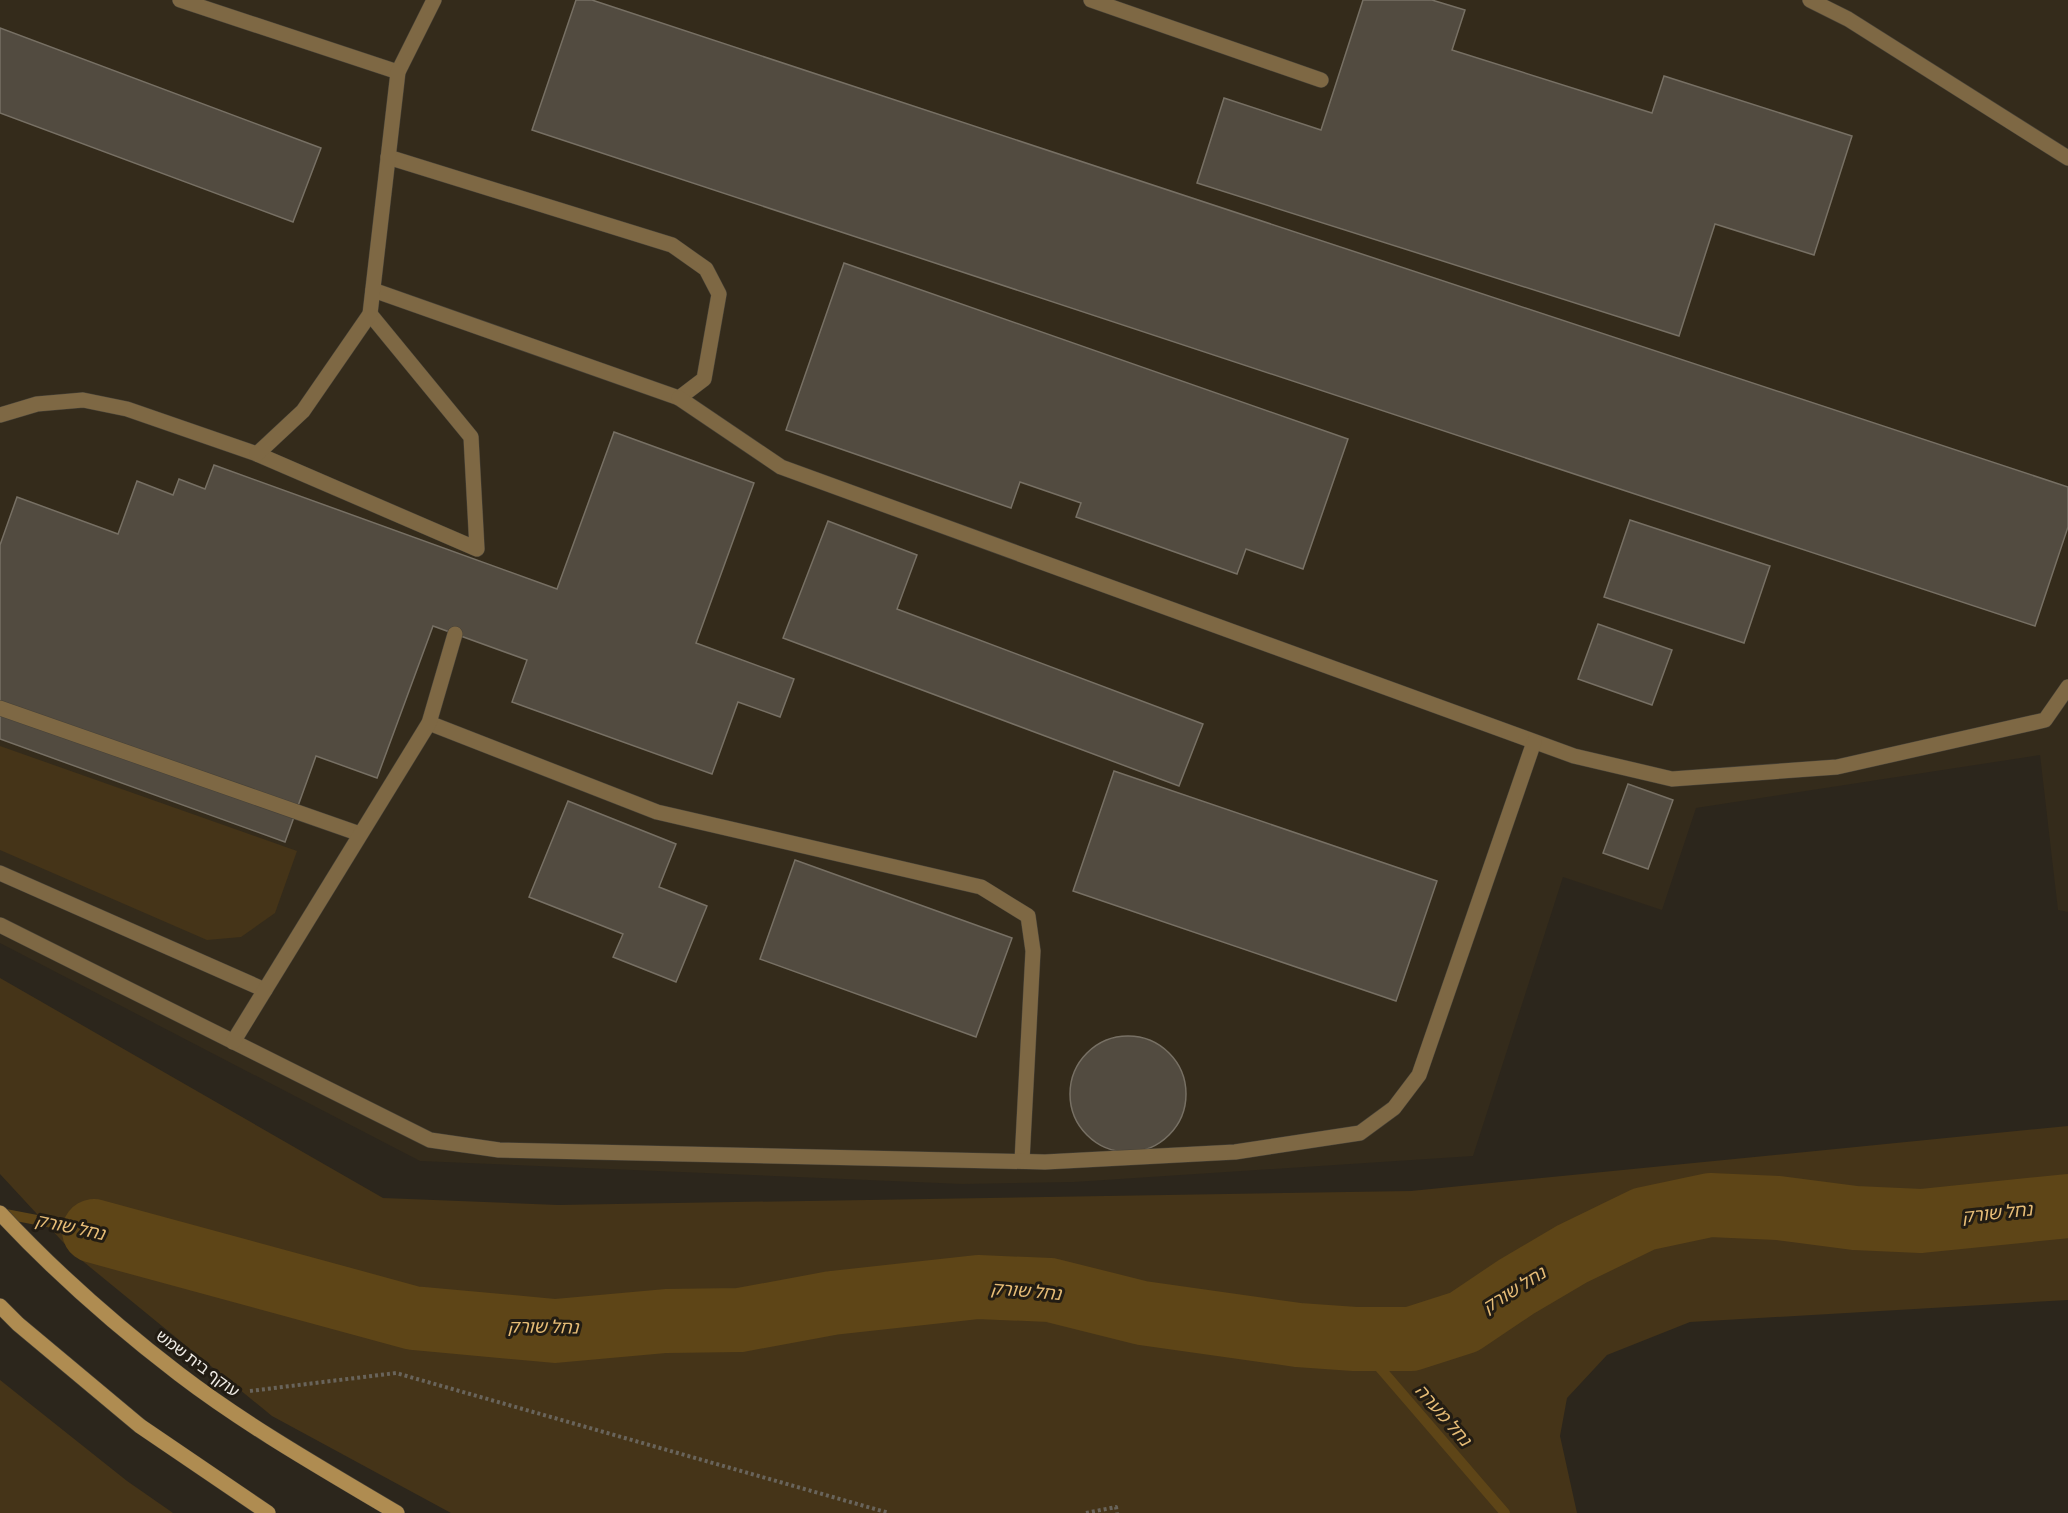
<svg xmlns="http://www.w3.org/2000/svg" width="2068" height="1513" viewBox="0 0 2068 1513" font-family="Literata,'Noto Sans Hebrew',serif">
<rect width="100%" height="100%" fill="#2c261c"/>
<!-- built -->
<path fill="#342b1b" d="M 0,0 L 2068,0 L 2068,912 L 2058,910 L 2040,755 L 1696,808 L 1662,910 L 1563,877 L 1473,1156 L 1074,1182 L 962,1184 L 420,1161 L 0,943 Z"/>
<!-- green -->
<g fill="#453418">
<path d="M 0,746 L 297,851 L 275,913 L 241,937 L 207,940 L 0,850 Z"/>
<path d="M 0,978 L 383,1198 L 558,1205 L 1411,1191 L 2068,1126 L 2068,1300 L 1690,1322 L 1607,1355 L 1567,1398 L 1560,1436 L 1577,1513 L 451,1513 L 272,1416 L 74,1254 L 0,1174 Z"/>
<path d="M 0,1380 L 127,1481 L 173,1513 L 0,1513 Z"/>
</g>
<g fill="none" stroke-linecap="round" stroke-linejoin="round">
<!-- stream -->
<g stroke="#5e4517" stroke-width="10">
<path d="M 0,1213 L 94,1231"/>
<path d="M 1355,1339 L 1505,1513"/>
</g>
<!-- river -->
<path stroke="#5e4517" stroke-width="64" d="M 94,1231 L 413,1318 L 555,1331 L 666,1321 L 740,1320 L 832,1303 L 978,1287 L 1050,1290 L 1142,1313 L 1298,1335 L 1355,1339 L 1411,1339 L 1464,1322 L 1516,1287 L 1572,1254 L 1644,1219 L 1710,1205 L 1778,1208 L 1855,1218 L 1921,1221 L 2068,1206"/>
</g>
<!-- building -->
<g fill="#524b40" stroke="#777064" stroke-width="1.5">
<path d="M 576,0 L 592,0 L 2068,487 L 2068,527 L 2035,626 L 532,130 Z"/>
<path d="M 1363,0 L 1432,0 L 1465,10 L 1452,50 L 1652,113 L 1664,76 L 1852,136 L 1814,255 L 1715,224 L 1679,336 L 1197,183 L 1224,98 L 1321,130 Z"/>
<path d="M 0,28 L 321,148 L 293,222 L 0,113 Z"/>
<path d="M 844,263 L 1348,439 L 1303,569 L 1246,549 L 1237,574 L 1076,517 L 1081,503 L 1020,482 L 1011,508 L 786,430 Z"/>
<path d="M 614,432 L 754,483 L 696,643 L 794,679 L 780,717 L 738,702 L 712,774 L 512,702 L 527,660 L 433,626 L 377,778 L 316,756 L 285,842 L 0,739 L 0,545 L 17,497 L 118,534 L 137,481 L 173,495 L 179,479 L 205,489 L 214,465 L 557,589 Z"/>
<path d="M 1630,520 L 1770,566 L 1744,643 L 1604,597 Z"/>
<path d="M 828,521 L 917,555 L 897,609 L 1203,724 L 1179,786 L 783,638 Z"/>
<path d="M 1598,624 L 1672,650 L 1652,705 L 1578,679 Z"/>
<path d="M 1114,771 L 1437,881 L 1396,1001 L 1073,891 Z"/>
<path d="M 1628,784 L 1673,800 L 1648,869 L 1603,853 Z"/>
<path d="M 568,801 L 676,844 L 659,887 L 707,906 L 676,982 L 613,957 L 623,934 L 529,897 Z"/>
<path d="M 795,860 L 1012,938 L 976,1037 L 760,959 Z"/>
<circle cx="1128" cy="1094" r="58"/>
</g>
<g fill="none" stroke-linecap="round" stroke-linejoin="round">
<defs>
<g id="lane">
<path d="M 180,0 L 398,72"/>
<path d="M 1091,0 L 1321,80"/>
<path d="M 1810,0 L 1848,19 L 2068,158"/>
<path d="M 373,290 L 679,398 L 704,379 L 719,294 L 706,269 L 672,245 L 388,157"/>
<path d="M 679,398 L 781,467 L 1574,756 L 1672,779 L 1837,767 L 2045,720 L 2068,687"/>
<path d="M 0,415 L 37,404 L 83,400 L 127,409 L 257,454 L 477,549 L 471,437 L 370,314"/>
<path d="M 257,454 L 303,411 L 370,314 L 398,72 L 434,0"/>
<path d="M 0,708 L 360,834"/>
<path d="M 429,723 L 657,812 L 981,887 L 1028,916 L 1033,951 L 1022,1161"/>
<path d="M 0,873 L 265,990"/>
<path d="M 0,925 L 430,1140 L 499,1150 L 1045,1162 L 1235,1152 L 1360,1133 L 1394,1108 L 1419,1075 L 1534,742"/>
<path d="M 233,1042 L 429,723 L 455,634"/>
</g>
<g id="secondary">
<path d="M 0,1213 C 54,1271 115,1325 179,1374 C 247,1426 323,1469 397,1513"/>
<path d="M 0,1306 L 18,1324 L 140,1426 L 268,1513"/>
</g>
</defs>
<!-- lane casing -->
<use href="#lane" stroke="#474238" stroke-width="16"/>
<!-- secondary casing -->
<use href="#secondary" stroke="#474238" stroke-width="16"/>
<!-- path -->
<g stroke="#69645b" stroke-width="4" stroke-dasharray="3 3" stroke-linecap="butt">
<path d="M 250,1391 L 396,1373 L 889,1513"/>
<path d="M 1086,1513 L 1116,1507 L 1117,1513"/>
</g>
<!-- lane -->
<use href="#lane" stroke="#7e6844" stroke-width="15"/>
<!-- secondary -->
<use href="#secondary" stroke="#af8c51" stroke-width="15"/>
</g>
<g text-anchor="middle" stroke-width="6" stroke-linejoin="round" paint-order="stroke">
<!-- street labels -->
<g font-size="16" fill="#f0ece6" stroke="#221c13">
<text transform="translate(198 1363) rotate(37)" y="6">עוקף בית שמש</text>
</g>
<!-- water labels -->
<g font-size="18" font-style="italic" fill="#e6bc76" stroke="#221c13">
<text transform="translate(1997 1213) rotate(-6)" y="6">נחל שורק</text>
<text transform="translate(70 1227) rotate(12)" y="6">נחל שורק</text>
<text transform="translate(1514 1290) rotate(-32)" y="6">נחל שורק</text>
<text transform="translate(1026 1291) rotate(5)" y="6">נחל שורק</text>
<text transform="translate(543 1327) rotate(1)" y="6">נחל שורק</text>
<text transform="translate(1443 1415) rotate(49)" y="6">נחל מערה</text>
</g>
</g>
</svg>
